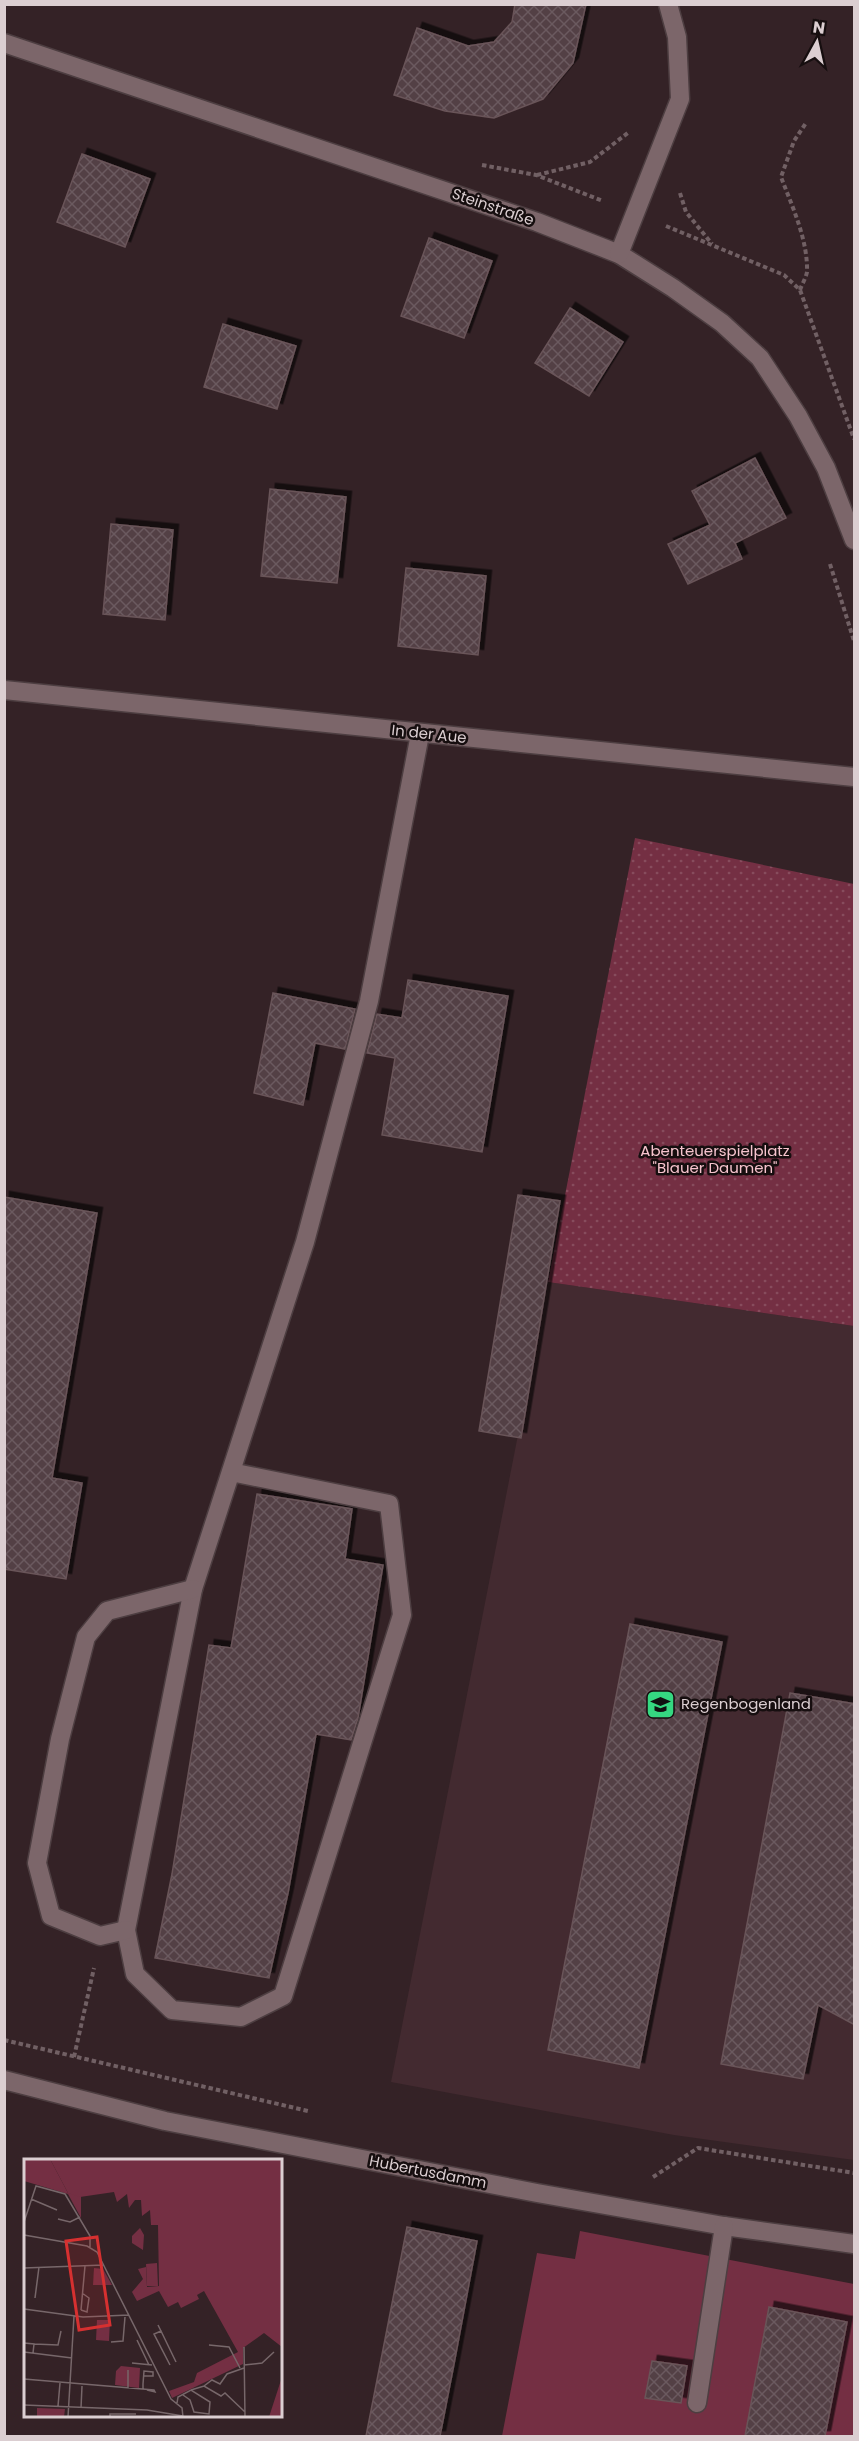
<svg xmlns="http://www.w3.org/2000/svg" width="859" height="2441" viewBox="0 0 859 2441" font-family="Poppins,sans-serif">
<defs>
<pattern id="park-dots" width="8" height="8" patternUnits="userSpaceOnUse" patternTransform="scale(1.5)"><rect width="8" height="8" fill="#742f43"/><path d="M2 2h.1M6 6h.1" fill="none" stroke="#874c5d" stroke-width="1.8" stroke-linecap="round"/></pattern>
<pattern id="building-cross-hatch" width="8" height="8" patternUnits="userSpaceOnUse" patternTransform="scale(1.5)"><rect width="8" height="8" fill="#533f44"/><path d="M0 0l8 8M0 8l8-8" fill="none" stroke="#6b5a5e"/></pattern>
<filter id="shadow"><feDropShadow dx="5.5" dy="-5.5" stdDeviation="0" flood-color="#0009"/></filter>
</defs>
<rect width="100%" height="100%" fill="#342226"/>
<!-- built -->
<path fill="#432a30" d="M 548,1282 L 854,1326 L 854,2160 L 674,2135 L 391,2082 Z"/>
<!-- grass -->
<path fill="#742f43" d="M 580,2231 L 854,2284 L 854,2436 L 502,2436 L 537,2253 L 575,2259 Z"/>
<!-- park -->
<path fill="url(#park-dots)" d="M 635,838 L 854,884 L 854,1326 L 548,1282 Z"/>
<!-- building -->
<g fill="url(#building-cross-hatch)" stroke="#695459" stroke-width="1.5" filter="url(#shadow)">
<path d="M 515,4 L 586,4 L 573,63 L 543,99 L 494,118 L 445,111 L 394,95 L 417,28 L 468,46 L 494,42 L 512,22 Z"/>
<path d="M 82,154 L 150,179 L 125,247 L 57,222 Z"/>
<path d="M 429,238 L 492,261 L 464,338 L 401,316 Z"/>
<path d="M 570,308 L 623,342 L 589,396 L 535,363 Z"/>
<path d="M 223,324 L 296,346 L 277,409 L 204,387 Z"/>
<path d="M 755,458 L 786,518 L 735,543 L 742,559 L 688,584 L 668,544 L 710,525 L 692,491 Z"/>
<path d="M 270,489 L 346,497 L 337,583 L 261,576 Z"/>
<path d="M 111,524 L 173,530 L 165,620 L 103,614 Z"/>
<path d="M 406,568 L 486,576 L 478,655 L 398,646 Z"/>
<path d="M 408,980 L 508,996 L 482,1152 L 382,1135 L 395,1058 L 367,1053 L 377,1014 L 402,1018 Z"/>
<path d="M 273,993 L 355,1009 L 345,1049 L 315,1043 L 303,1105 L 254,1093 Z"/>
<path d="M 518,1195 L 560,1201 L 521,1438 L 479,1431 Z"/>
<path d="M 4,1197 L 97,1213 L 52,1478 L 82,1483 L 66,1579 L 4,1569 Z"/>
<path d="M 257,1494 L 352,1509 L 345,1559 L 383,1565 L 358,1718 L 351,1740 L 316,1734 L 288,1893 L 269,1978 L 155,1958 L 172,1874 L 209,1645 L 231,1648 Z"/>
<path d="M 630,1624 L 722,1642 L 639,2068 L 548,2050 Z"/>
<path d="M 790,1693 L 855,1704 L 855,2025 L 818,2005 L 803,2079 L 721,2064 Z"/>
<path d="M 407,2227 L 477,2241 L 454,2364 L 440,2436 L 366,2436 Z"/>
<path d="M 769,2307 L 847,2322 L 825,2436 L 745,2436 Z"/>
<path d="M 652,2361 L 687,2366 L 681,2403 L 645,2398 Z"/>
</g>
<g fill="none" stroke-linecap="round" stroke-linejoin="round">
<defs>
<g id="minor">
<path d="M 4,43 L 537,222 L 619,254 L 673,288 L 722,323 L 760,358 L 798,416 L 826,468 L 854,540"/>
<path d="M 619,254 L 680,99 L 677,37 L 668,4"/>
<path d="M 4,690 L 854,777"/>
<path d="M 231,1472 L 389,1504 L 402,1615 L 283,1996 L 241,2017 L 172,2010 L 135,1974 L 126,1930 L 193,1589 L 305,1242 L 369,1001 L 420,734"/>
<path d="M 126,1930 L 100,1936 L 51,1916 L 37,1863 L 60,1739 L 86,1637 L 107,1611 L 193,1589"/>
<path d="M 4,2080 L 165,2121 L 537,2193 L 724,2226 L 854,2244"/>
<path d="M 697,2403 L 724,2226"/>
</g>
</defs>
<!-- minor casing -->
<use href="#minor" stroke="#4d3e41" stroke-width="21"/>
<!-- path -->
<g stroke="#716064" stroke-width="4" stroke-dasharray="4.5 3" stroke-linecap="butt">
<path d="M 482,165 L 536,175 L 603,201"/>
<path d="M 537,175 L 590,162 L 629,132"/>
<path d="M 680,193 L 686,212 L 712,244"/>
<path d="M 666,226 L 784,275 L 800,290 L 854,439"/>
<path d="M 800,290 C 802,284 806,278 807,272 C 808,240 792,206 781,177 L 794,141 L 806,123"/>
<path d="M 830,564 L 854,641"/>
<path d="M 4,2040 L 308,2111"/>
<path d="M 74,2057 L 94,1968"/>
<path d="M 653,2177 L 698,2148 L 854,2173"/>
</g>
<!-- minor -->
<use href="#minor" stroke="#7c666a" stroke-width="18"/>
</g>
<!-- icons -->
<defs>
<symbol id="school-square" viewBox="-11 -11 22 22"><rect x="-9" y="-9" width="18" height="18" rx="4" fill="#35d881" stroke="#160e0f"/><path d="M0-5L7-2L0 1L-7-2ZM-4 1L0 2.5L4 1V4Q0 6-4 4Z" fill="#111"/></symbol>
</defs>
<g fill-rule="evenodd">
<use href="#school-square" x="644" y="1688" width="33" height="33"/>
</g>
<g text-anchor="middle" stroke-width="5" stroke-linejoin="round" paint-order="stroke">
<!-- street labels -->
<g font-size="15" fill="#dbced1" stroke="#160e0f">
<text transform="translate(493 207) rotate(19)" y="5">Steinstraße</text>
<text transform="translate(429 734) rotate(6)" y="5">In der Aue</text>
<text transform="translate(428 2172) rotate(11)" y="5">Hubertusdamm</text>
</g>
<!-- park labels -->
<g font-size="15" fill="#f6c3cd" stroke="#160e0f">
<text x="715" y="1156">Abenteuerspielplatz<tspan x="715" dy="17">"Blauer Daumen"</tspan></text>
</g>
<!-- poi labels -->
<g font-size="15" fill="#dbced1" stroke="#160e0f" text-anchor="start">
<text x="681" y="1709">Regenbogenland</text>
</g>
</g>
<!-- overview -->
<g transform="translate(24 2159)">
<rect width="258" height="258" fill="#342226"/>
<path d="M 0,0 L 26,0 L 44,34 L 57,35 L 57,59 L 44,35 L 0,22 ZM 116,69 L 120,76 L 119,91 L 108,84 L 108,77 ZM 133,104 L 134,127 L 123,127 L 122,105 ZM 73,161 L 86,161 L 85,182 L 72,181 ZM 97,207 L 116,209 L 115,229 L 91,226 L 92,212 Z" fill="#742f43"/>
<path d="M 26,0 L 258,0 L 258,188 L 240,174 L 219,189 L 219,205 L 148,239 L 145,232 L 170,223 L 173,214 L 214,193 L 180,132 L 173,136 L 175,140 L 157,149 L 154,143 L 144,148 L 135,132 L 113,142 L 108,133 L 119,120 L 114,110 L 122,108 L 123,128 L 135,127 L 134,66 L 127,66 L 126,51 L 118,57 L 117,41 L 111,41 L 105,49 L 103,35 L 93,43 L 90,33 L 56,38 L 44,34 ZM 258,217 L 258,258 L 245,258 L 258,218 ZM 13,249 L 41,250 L 40,258 L 13,258 Z" fill="#742f43"/>
<path d="M 70,109 L 79,110 L 88,126 L 69,126 Z" fill="#742f43"/>
<path fill="none" stroke="#77676a" stroke-width="1.5" d="M 7,40 L 33,51M 34,60 L 46,63 L 56,58M 0,63 L 12,27 L 41,35 L 66,77 L 66,88M 0,76 L 63,87 L 73,93 L 147,240 L 158,249 L 159,258M 0,109 L 80,106M 11,139 L 15,108M 0,150 L 59,158 L 105,156M 57,151 L 61,107M 57,151 L 63,153 L 65,139 L 58,134M 134,166 L 137,172 L 130,175 L 146,206M 137,172 L 152,203M 113,181 L 125,206M 87,183 L 99,182 L 101,158M 0,184 L 10,185 L 9,194M 10,185 L 34,186 L 37,172M 185,186 L 205,188 L 216,209M 220,188 L 221,258M 0,193 L 48,199M 108,204 L 128,206M 220,206 L 238,204 L 250,193M 0,220 L 130,231 L 131,233 L 123,231M 180,227 L 188,221 L 196,225 L 203,215 L 220,209M 104,230 L 104,211M 119,231 L 119,225 L 120,212 L 129,213 L 129,217 L 120,217M 167,231 L 180,227 L 197,237 L 201,234 L 221,253M 153,244 L 154,238 L 167,231 L 186,243 L 185,255 L 170,253 L 166,241 L 159,236M 0,246 L 123,251 L 159,257M 34,247 L 36,224M 57,249 L 58,227M 44,258 L 50,157M 86,258 L 86,255 L 112,255"/>
<path fill="#d63030" fill-opacity="0.15" stroke="#d63030" stroke-width="3" d="M 73,78 L 86,166 L 55,171 L 42,82 Z"/>
<rect width="258" height="258" fill="none" stroke="#dbced1" stroke-width="3"/>
</g>
<!-- border -->
<rect width="859" height="2441" fill="none" stroke="#dbced1" stroke-width="12"/>
<!-- north arrow -->
<g transform="translate(817 42) rotate(8)" stroke="#160e0f" stroke-width="4.5" paint-order="stroke">
<path d="M0-4.5L10 22L0 15L-10 22Z" fill="#dbced1"/>
<text y="-9" font-size="16" font-weight="bold" text-anchor="middle" fill="#dbced1">N</text>
</g>
</svg>
